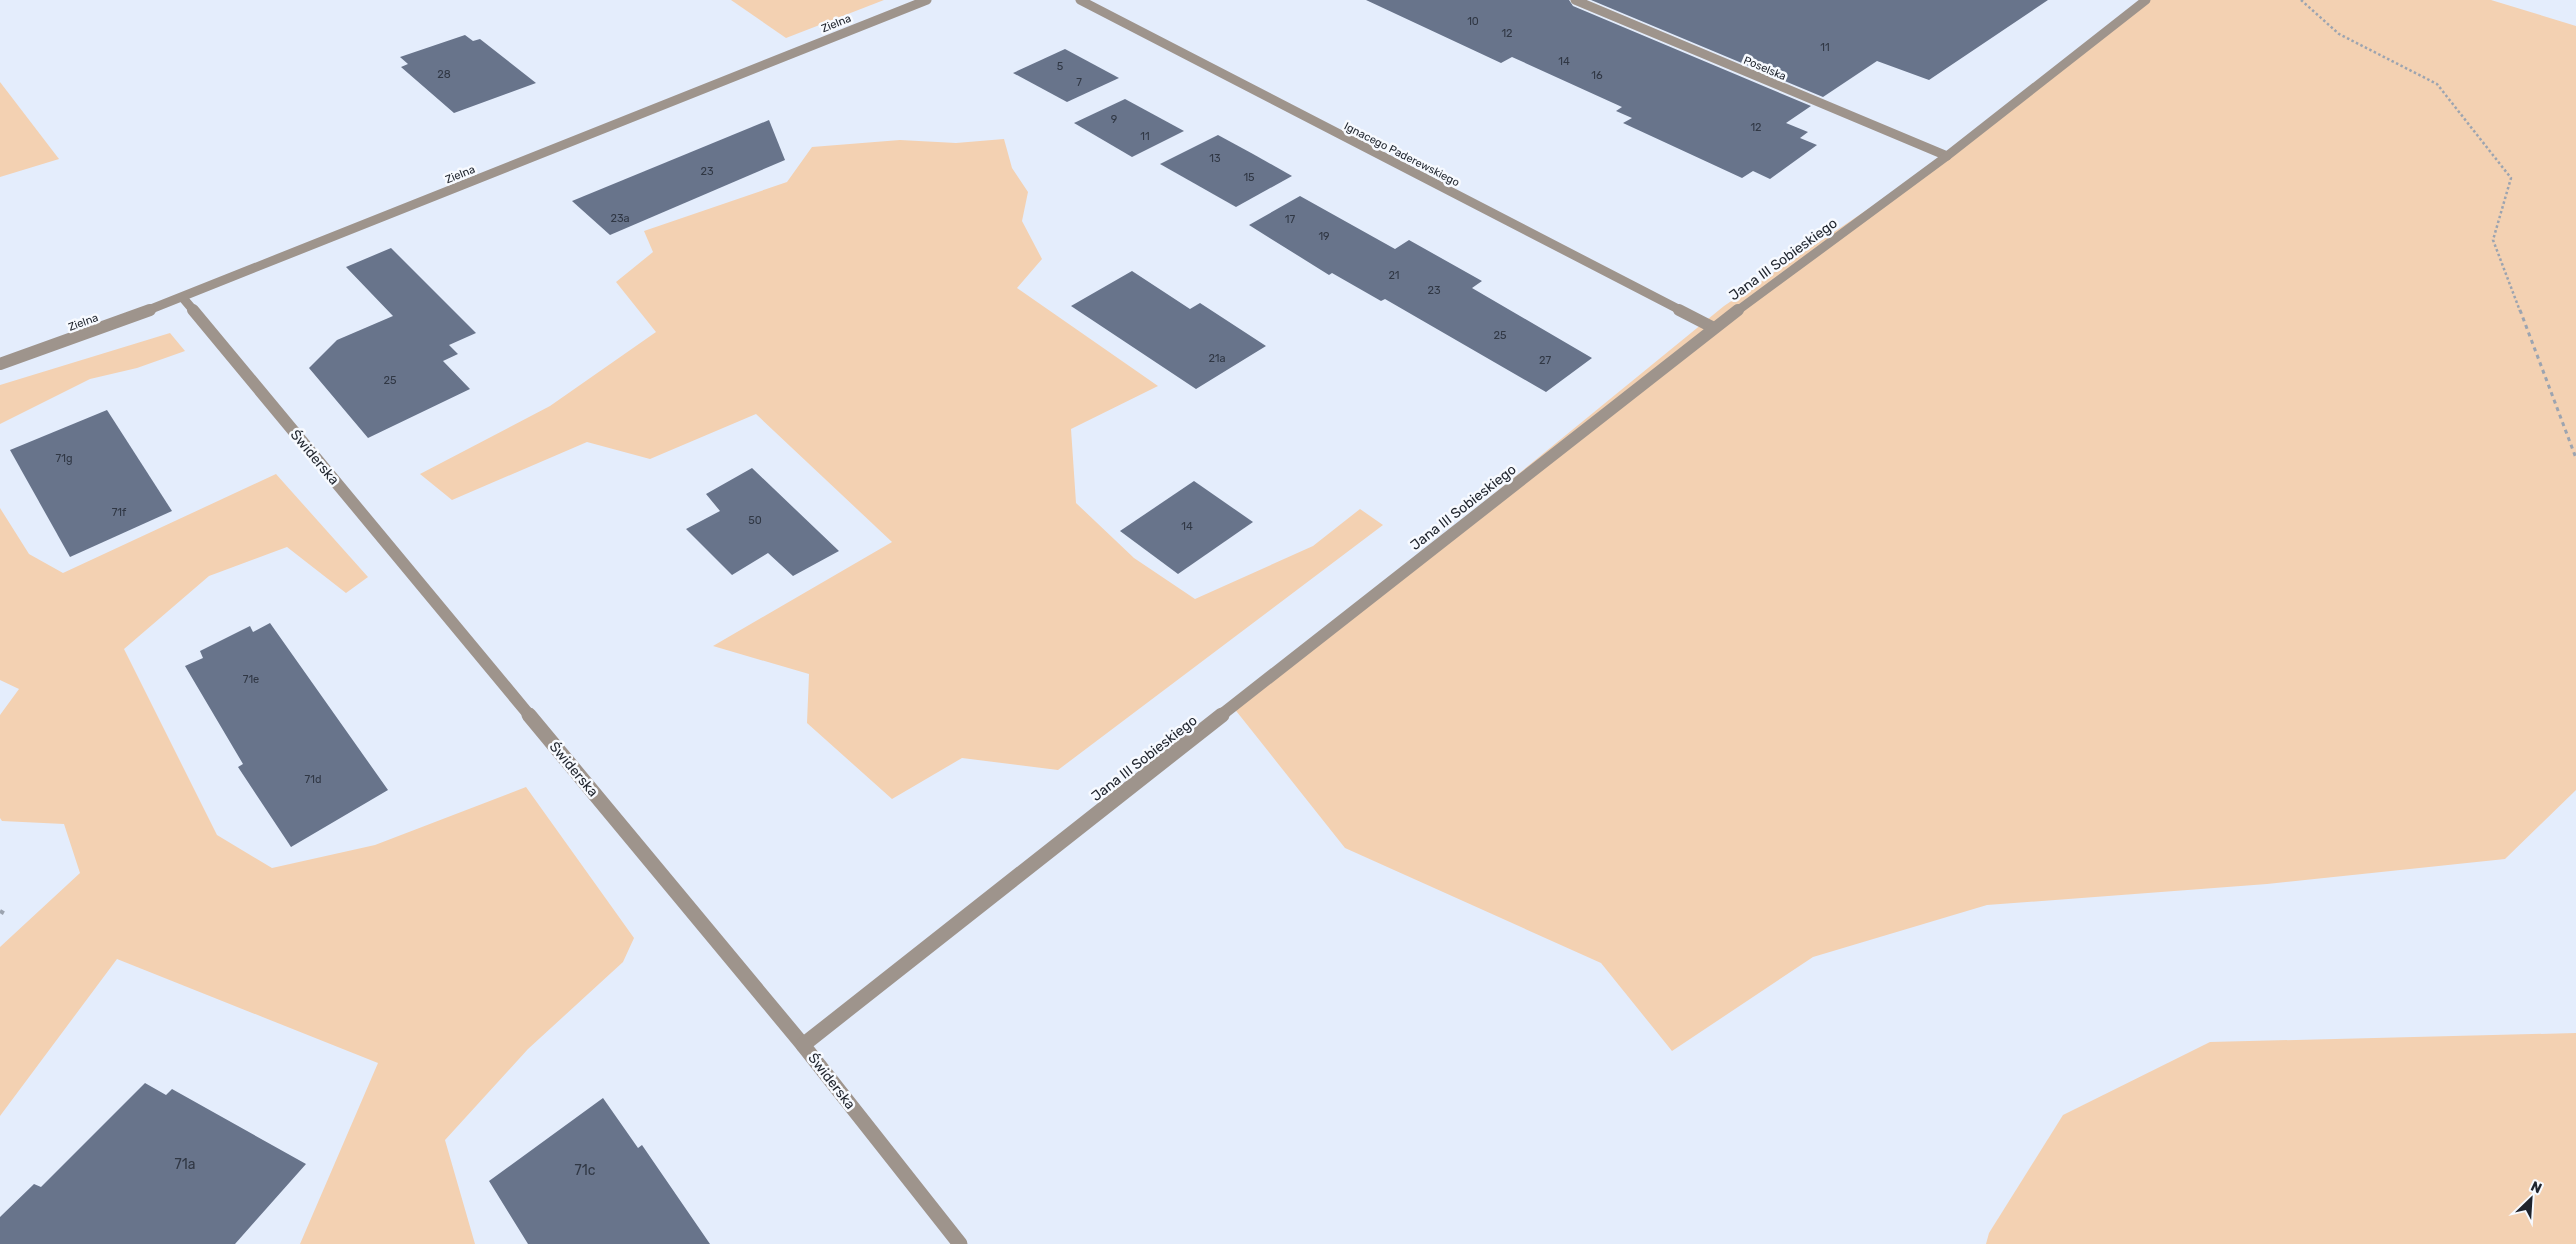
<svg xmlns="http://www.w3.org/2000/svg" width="2576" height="1244" viewBox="0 0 2576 1244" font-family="Rubik,sans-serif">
<rect width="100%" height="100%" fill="#e4edfc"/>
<!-- green -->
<g fill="#f3d1b2">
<path d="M 731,0 L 884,0 L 786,38 Z"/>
<path d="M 2146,0 L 2491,0 L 2576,26 L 2576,790 L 2505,859 L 2267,884 L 1987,905 L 1813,957 L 1672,1051 L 1601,963 L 1345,848 L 1233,707 L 1724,306 L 1947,156 Z"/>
<path d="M 0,82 L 59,159 L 0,177 Z"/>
<path d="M 1004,139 L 1012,168 L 1028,192 L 1022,221 L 1042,259 L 1017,288 L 1158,386 L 1071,429 L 1076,503 L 1134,558 L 1195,599 L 1313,546 L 1360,509 L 1383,525 L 1058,770 L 962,758 L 892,799 L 807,723 L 809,674 L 713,646 L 892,542 L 756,414 L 650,459 L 587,442 L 452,500 L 420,474 L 550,406 L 656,332 L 616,282 L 653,252 L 644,231 L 787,182 L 812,147 L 900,140 L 956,143 Z"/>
<path d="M 170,333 L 185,351 L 137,368 L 90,379 L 0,424 L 0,385 Z"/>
<path d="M 276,474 L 368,577 L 346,593 L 287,547 L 209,576 L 124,649 L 217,835 L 272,868 L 375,845 L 526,787 L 634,938 L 623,962 L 528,1049 L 445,1140 L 475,1244 L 300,1244 L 378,1063 L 117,959 L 0,1116 L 0,947 L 80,873 L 64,824 L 2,821 L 0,818 L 0,715 L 19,689 L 0,680 L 0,508 L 29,554 L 63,573 Z"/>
<path d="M 2576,1033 L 2576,1244 L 1986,1244 L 1989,1233 L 2063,1115 L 2210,1042 Z"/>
</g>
<!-- building -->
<g fill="#68748b">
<path d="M 1366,0 L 1569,0 L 1573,6 L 1811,106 L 1786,123 L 1808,132 L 1800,138 L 1817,145 L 1770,179 L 1753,171 L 1742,178 L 1623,123 L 1632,118 L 1616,111 L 1622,107 L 1512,57 L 1501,63 Z"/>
<path d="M 1591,0 L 2048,0 L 1929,80 L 1877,61 L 1823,97 Z"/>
<path d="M 465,35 L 473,41 L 480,39 L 536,83 L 454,113 L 401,67 L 408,64 L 400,57 Z"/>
<path d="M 1065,49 L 1119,78 L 1067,102 L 1013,73 Z"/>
<path d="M 1125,99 L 1184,131 L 1132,157 L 1074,123 Z"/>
<path d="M 769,120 L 785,160 L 610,235 L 572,201 Z"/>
<path d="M 1218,135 L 1253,154 L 1292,176 L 1236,207 L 1160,164 Z"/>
<path d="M 1300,196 L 1395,249 L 1409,240 L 1482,281 L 1472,288 L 1592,358 L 1546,392 L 1385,299 L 1381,301 L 1332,273 L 1329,275 L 1249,225 Z"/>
<path d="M 391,248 L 476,333 L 449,345 L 458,354 L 443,361 L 470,389 L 368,438 L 309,368 L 337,340 L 393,316 L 346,267 Z"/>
<path d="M 1132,271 L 1190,309 L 1200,303 L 1266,346 L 1196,389 L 1071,306 Z"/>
<path d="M 107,410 L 172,511 L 70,557 L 10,450 Z"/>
<path d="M 752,468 L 839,551 L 793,576 L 768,553 L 732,575 L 686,529 L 720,511 L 706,494 Z"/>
<path d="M 1194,481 L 1253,522 L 1178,574 L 1120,531 Z"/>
<path d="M 270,623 L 388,790 L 291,847 L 238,767 L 243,764 L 185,666 L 203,658 L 200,651 L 250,626 L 253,632 Z"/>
<path d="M 145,1083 L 166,1095 L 172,1089 L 306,1164 L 235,1244 L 0,1244 L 0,1217 L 34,1184 L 41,1187 Z"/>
<path d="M 603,1098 L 638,1148 L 642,1145 L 710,1244 L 528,1244 L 489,1181 Z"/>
</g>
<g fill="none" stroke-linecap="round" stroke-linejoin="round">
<!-- path-far2 -->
<path stroke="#9ca4b0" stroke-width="2.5" stroke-dasharray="2.5 2.5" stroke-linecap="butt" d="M 2301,0 L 2339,34 L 2437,84 L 2511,178 L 2493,240 L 2520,311"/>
<!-- path-far1 -->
<path stroke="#9ca4b0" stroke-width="3" stroke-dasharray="4 4" stroke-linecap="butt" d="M 2520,310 L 2576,458"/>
<!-- path -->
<path stroke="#9ca4b0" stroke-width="4" stroke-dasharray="4.5 4.5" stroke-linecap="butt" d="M 0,911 L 5,914"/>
<!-- minor-far2 -->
<g stroke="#9e948c" stroke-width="9">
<path d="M 1080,0 L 1682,311"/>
<path d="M 1575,0 L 1947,156"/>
<path d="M 183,298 L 194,311"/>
<path d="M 146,311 L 927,0"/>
<path d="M 1737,311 L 1947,156 L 2146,0"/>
</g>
<!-- minor-far1 -->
<g stroke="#9e948c" stroke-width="12">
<path d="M 193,310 L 530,716"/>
<path d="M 1679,310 L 1714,328"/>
<path d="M 0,364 L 150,310"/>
<path d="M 1220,716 L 1738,310"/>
</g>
<!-- minor -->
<g stroke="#9e948c" stroke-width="15">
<path d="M 529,715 L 803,1045 L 960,1244"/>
<path d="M 803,1045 L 1222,715"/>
</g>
</g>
<g text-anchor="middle" stroke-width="5" stroke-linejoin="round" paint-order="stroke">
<!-- number labels -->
<g font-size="11" fill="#303744">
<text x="1473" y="25">10</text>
<text x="1507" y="37">12</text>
<text x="1825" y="51">11</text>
<text x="1564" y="65">14</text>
<text x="1060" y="70">5</text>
<text x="444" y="78">28</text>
<text x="1597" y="79">16</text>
<text x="1079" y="86">7</text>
<text x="1114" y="123">9</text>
<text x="1756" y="131">12</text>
<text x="1145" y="140">11</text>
<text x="1215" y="162">13</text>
<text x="707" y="175">23</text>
<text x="1249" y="181">15</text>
<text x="620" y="222">23a</text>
<text x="1290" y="223">17</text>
<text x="1324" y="240">19</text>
<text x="1394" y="279">21</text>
<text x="1434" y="294">23</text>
<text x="1500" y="339">25</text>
<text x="1217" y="362">21a</text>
<text x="1545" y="364">27</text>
<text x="390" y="384">25</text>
<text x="64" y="462">71g</text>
<text x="119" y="516">71f</text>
<text x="755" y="524">50</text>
<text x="1187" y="530">14</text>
<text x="251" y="683">71e</text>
<text x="313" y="783">71d</text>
</g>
<!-- far-street labels -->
<g font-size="11" fill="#1e232c" stroke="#f7faff">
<text transform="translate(836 23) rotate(-22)" y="4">Zielna</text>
<text transform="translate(1765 68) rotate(23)" y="4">Poselska</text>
<text transform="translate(1402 154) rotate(27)" y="4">Ignacego Paderewskiego</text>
<text transform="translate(460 174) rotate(-22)" y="4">Zielna</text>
<text transform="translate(83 322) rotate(-20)" y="4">Zielna</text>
</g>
<!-- street labels -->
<g font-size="14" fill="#1e232c" stroke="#f7faff">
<text transform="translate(1783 259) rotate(-36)" y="5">Jana III Sobieskiego</text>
<text transform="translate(315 457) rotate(50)" y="5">Świderska</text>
<text transform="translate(1463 507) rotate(-38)" y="5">Jana III Sobieskiego</text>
<text transform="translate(1144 758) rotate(-38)" y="5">Jana III Sobieskiego</text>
<text transform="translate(574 769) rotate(50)" y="5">Świderska</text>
<text transform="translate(832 1081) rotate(52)" y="5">Świderska</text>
</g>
<!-- near-number labels -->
<g font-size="14" fill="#303744">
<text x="185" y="1169">71a</text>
<text x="585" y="1175">71c</text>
</g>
</g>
<!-- north arrow -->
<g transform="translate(2531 1199) rotate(25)" stroke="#f7faff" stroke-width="4" paint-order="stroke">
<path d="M0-4L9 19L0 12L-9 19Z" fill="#1e232c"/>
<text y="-8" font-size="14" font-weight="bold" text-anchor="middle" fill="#1e232c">N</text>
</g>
</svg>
